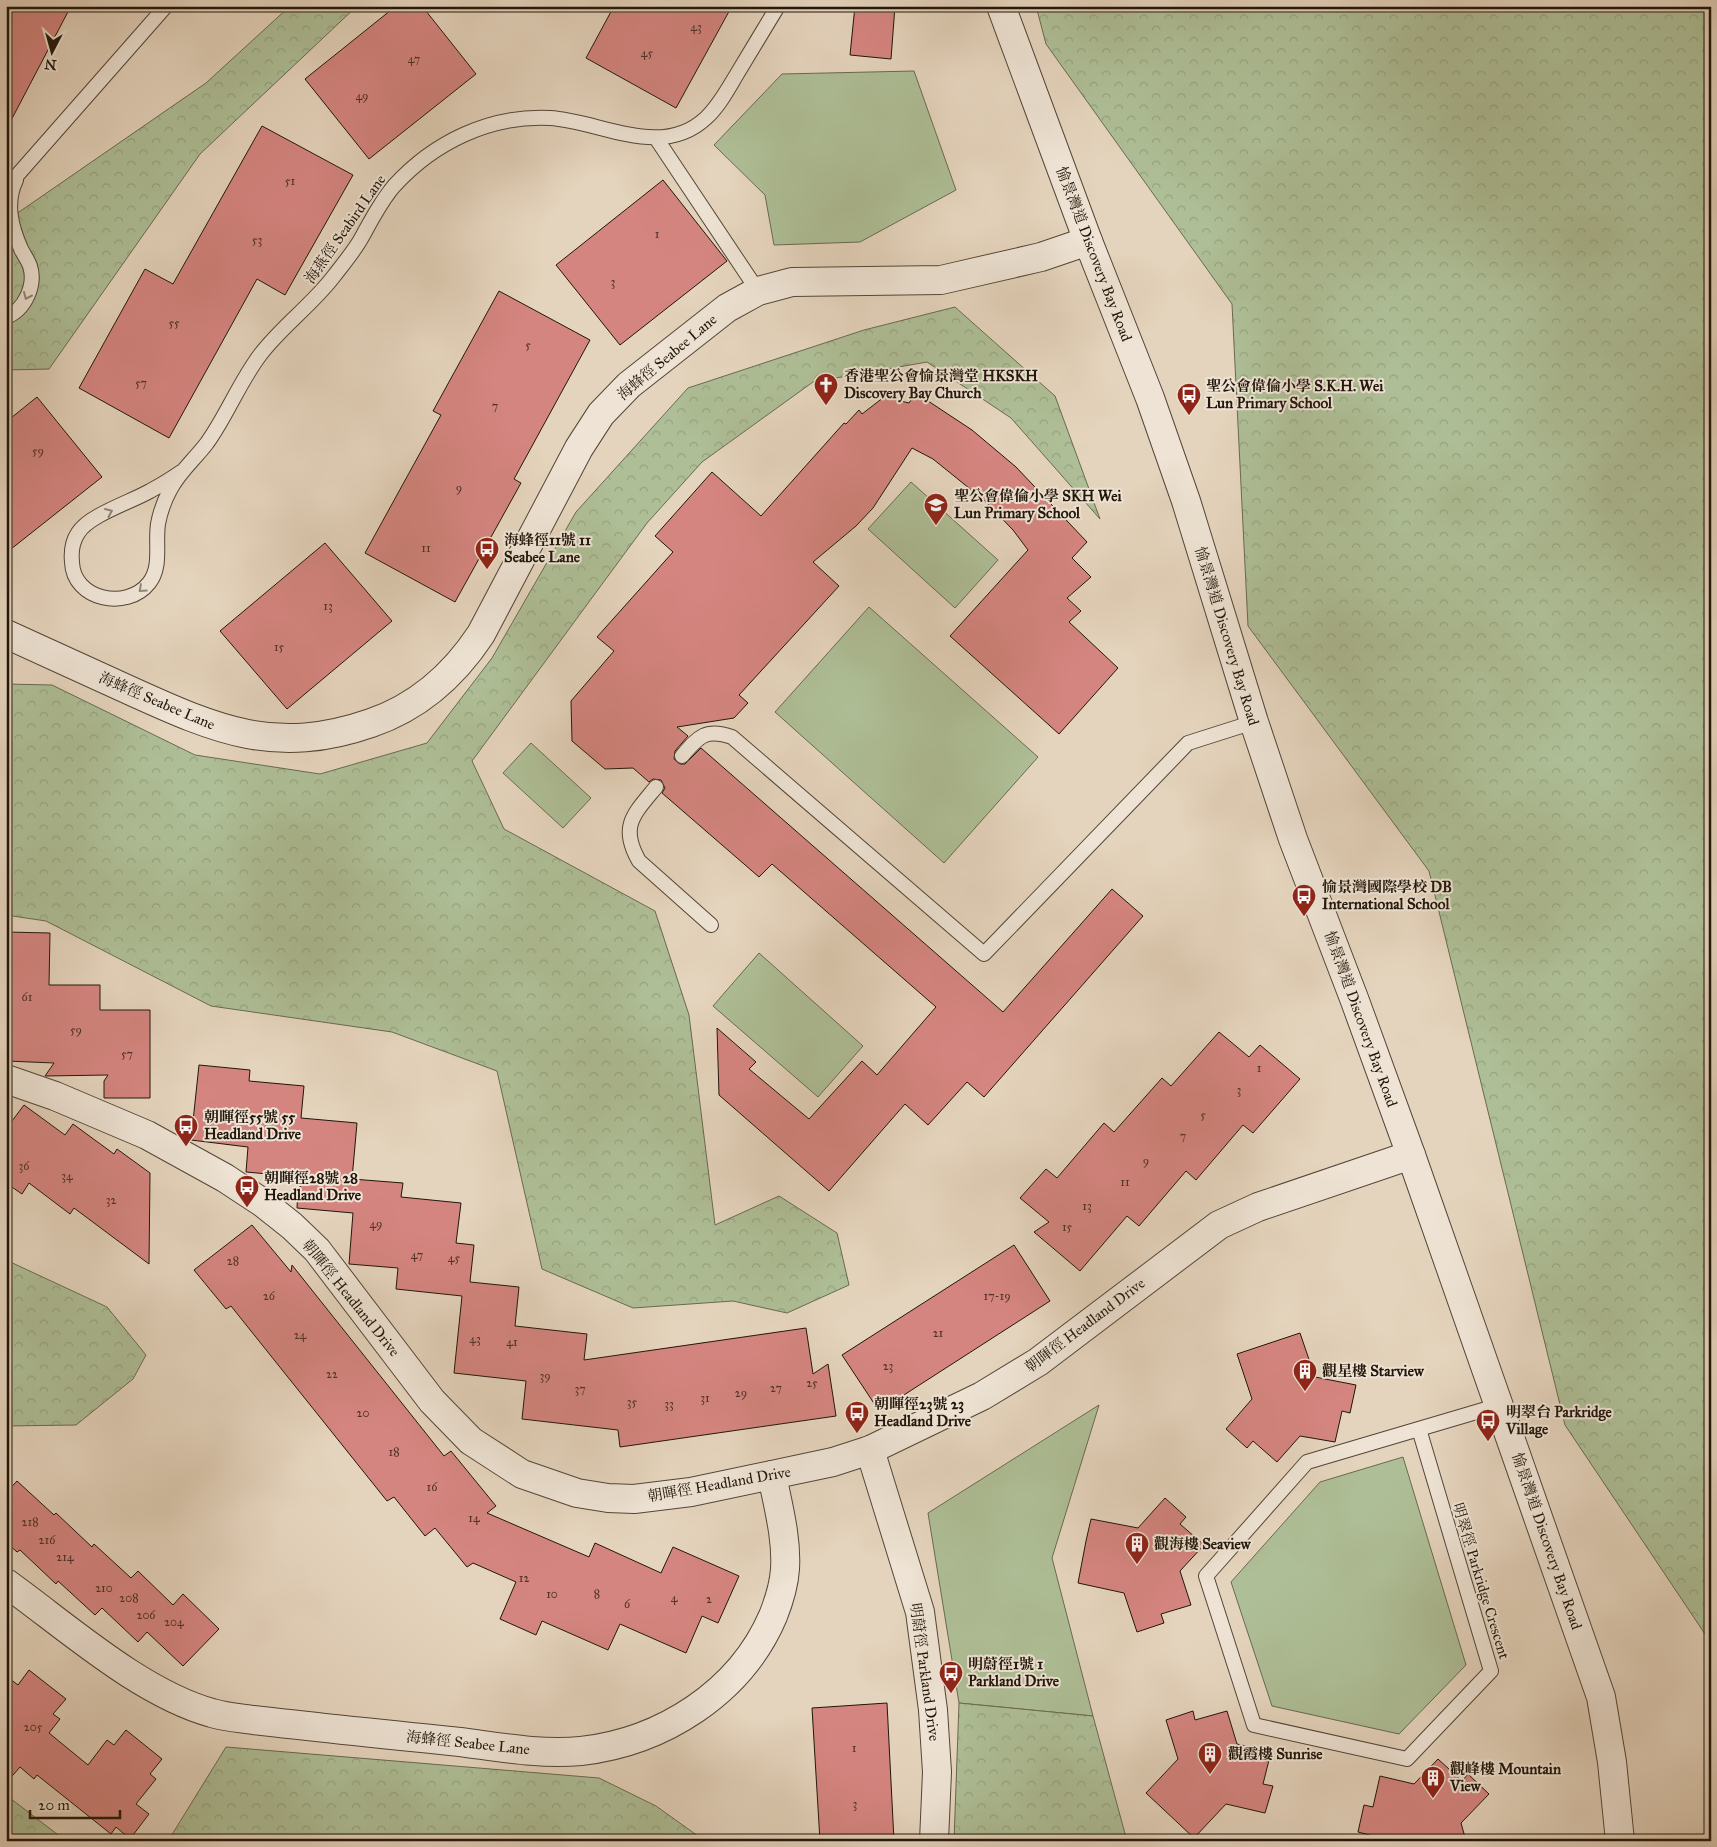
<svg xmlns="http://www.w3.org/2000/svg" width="1717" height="1847" viewBox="0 0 1717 1847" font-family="'IM FELL Great Primer','Noto Serif TC',serif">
<defs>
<pattern id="forest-crowns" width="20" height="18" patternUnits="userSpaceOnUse" patternTransform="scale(1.25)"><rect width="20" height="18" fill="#aebe96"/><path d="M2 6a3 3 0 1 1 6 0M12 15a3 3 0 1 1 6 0" fill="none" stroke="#95a380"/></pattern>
</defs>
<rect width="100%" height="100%" fill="#e5d4bd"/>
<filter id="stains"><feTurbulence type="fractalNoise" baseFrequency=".004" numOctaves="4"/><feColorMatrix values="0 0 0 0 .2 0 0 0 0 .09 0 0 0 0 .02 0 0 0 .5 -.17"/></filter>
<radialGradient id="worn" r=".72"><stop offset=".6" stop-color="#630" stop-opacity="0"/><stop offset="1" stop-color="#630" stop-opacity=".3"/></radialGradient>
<!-- green -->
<g fill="#aebe96" stroke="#686a50">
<path d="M 914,71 L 956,190 L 860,242 L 774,245 L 765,195 L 714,145 L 782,74 Z"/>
<path d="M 911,482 L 998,560 L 955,608 L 868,529 Z"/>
<path d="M 869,607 L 1038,757 L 944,863 L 775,712 Z"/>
<path d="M 531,743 L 591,798 L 563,828 L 503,773 Z"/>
<path d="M 759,953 L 863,1046 L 818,1097 L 713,1006 Z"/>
<path d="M 1099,1405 L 1052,1558 L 1093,1716 L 959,1703 L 928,1513 Z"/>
<path d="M 1403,1457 L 1466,1665 L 1399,1734 L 1272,1706 L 1231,1582 L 1320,1482 Z"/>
</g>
<!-- forest -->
<g fill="url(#forest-crowns)" stroke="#686a50">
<path d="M 290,6 L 357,6 L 200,154 L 49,369 L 6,370 L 6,221 L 206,83 Z"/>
<path d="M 1036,6 L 1711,6 L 1711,1643 L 1565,1425 L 1429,871 L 1248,626 L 1232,304 L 1046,44 Z"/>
<path d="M 955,307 L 1055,396 L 1100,519 L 1011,418 L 927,362 L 813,382 L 702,462 L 647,523 L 472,761 L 504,829 L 655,911 L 689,1015 L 715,1225 L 779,1196 L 837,1233 L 849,1285 L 787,1313 L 733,1301 L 633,1308 L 542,1269 L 497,1071 L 392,1032 L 211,1006 L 46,921 L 6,915 L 6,684 L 52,685 L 195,755 L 320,774 L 427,743 L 492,658 L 576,512 L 688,388 L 864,330 Z"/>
<path d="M 6,1260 L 107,1307 L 146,1355 L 133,1379 L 76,1425 L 6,1426 Z"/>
<path d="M 959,1703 L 1093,1716 L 1127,1841 L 954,1841 Z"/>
<path d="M 226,1747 L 599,1778 L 656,1806 L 705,1841 L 168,1841 Z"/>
<path d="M 6,1795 L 66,1841 L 6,1841 Z"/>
</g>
<!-- building -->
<g fill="#d58580" stroke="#21160a">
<path d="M 6,6 L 71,6 L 6,130 Z"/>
<path d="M 396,6 L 422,6 L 476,74 L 369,159 L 305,79 Z"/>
<path d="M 614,6 L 732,6 L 676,108 L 586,58 Z"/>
<path d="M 855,6 L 895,6 L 891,59 L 850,55 Z"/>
<path d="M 262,126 L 353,175 L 285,295 L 257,279 L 169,438 L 79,388 L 145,269 L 173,284 Z"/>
<path d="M 663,180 L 727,261 L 620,345 L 556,265 Z"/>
<path d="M 499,291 L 590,340 L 514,479 L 521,483 L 455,602 L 365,553 L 441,415 L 433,411 Z"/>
<path d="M 916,393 L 972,430 L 1016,467 L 1087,542 L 1072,558 L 1091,577 L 1067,598 L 1081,611 L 1069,622 L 1118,668 L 1059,734 L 950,636 L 1028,550 L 1013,530 L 985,501 L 933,459 L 912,448 L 873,508 L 856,526 L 813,562 L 839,586 L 739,695 L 748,703 L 734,718 L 677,727 L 688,736 L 675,751 L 674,759 L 680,764 L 685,764 L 701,748 L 1003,1012 L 1112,889 L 1143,916 L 984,1097 L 967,1082 L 928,1125 L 905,1104 L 829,1191 L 719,1095 L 717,1028 L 756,1062 L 749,1069 L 809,1119 L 862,1061 L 877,1075 L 936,1007 L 772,864 L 759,877 L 662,793 L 665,788 L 661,780 L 653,779 L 649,782 L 633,768 L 605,769 L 572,741 L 571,701 L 614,651 L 597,637 L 673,552 L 655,536 L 712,472 L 761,516 L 844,423 L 846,424 L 859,410 L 862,414 L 884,397 L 909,403 Z"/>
<path d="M 37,397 L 102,477 L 6,553 L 6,422 Z"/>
<path d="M 325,543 L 392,621 L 287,709 L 220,631 Z"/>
<path d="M 6,932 L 50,933 L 49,985 L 100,985 L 100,1010 L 150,1010 L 150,1098 L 104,1098 L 104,1081 L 108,1075 L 45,1076 L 54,1063 L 6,1061 Z"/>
<path d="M 1219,1032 L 1249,1057 L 1260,1045 L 1300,1079 L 1253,1133 L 1243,1125 L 1196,1180 L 1186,1171 L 1139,1226 L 1127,1216 L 1080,1271 L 1034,1232 L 1049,1222 L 1020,1198 L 1046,1169 L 1057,1178 L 1104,1123 L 1114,1132 L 1162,1078 L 1171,1086 Z"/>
<path d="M 199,1065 L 250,1070 L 249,1081 L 304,1086 L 301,1118 L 357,1123 L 352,1179 L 403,1183 L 401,1197 L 461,1203 L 456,1243 L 474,1245 L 470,1282 L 519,1287 L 515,1326 L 587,1334 L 584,1360 L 806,1328 L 813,1374 L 828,1364 L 836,1416 L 620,1447 L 618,1430 L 522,1419 L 526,1381 L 454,1373 L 462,1296 L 396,1289 L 398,1268 L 349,1264 L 353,1213 L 297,1208 L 298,1188 L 312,1178 L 246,1172 L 248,1147 L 191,1140 Z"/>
<path d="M 24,1105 L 65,1135 L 73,1124 L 114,1154 L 117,1149 L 150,1173 L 149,1264 L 74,1208 L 70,1214 L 29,1183 L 22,1194 L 6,1183 L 6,1129 Z"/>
<path d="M 252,1225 L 291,1272 L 292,1265 L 444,1456 L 451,1451 L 496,1506 L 487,1513 L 589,1557 L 595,1543 L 661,1573 L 673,1547 L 739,1576 L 718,1623 L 702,1616 L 686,1653 L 620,1624 L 608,1650 L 542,1621 L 536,1635 L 500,1619 L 516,1582 L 473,1563 L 467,1567 L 435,1528 L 425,1536 L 394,1497 L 387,1501 L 231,1306 L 226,1309 L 194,1270 Z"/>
<path d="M 1014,1245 L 1050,1301 L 879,1411 L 842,1355 Z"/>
<path d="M 1300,1333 L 1315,1377 L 1356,1385 L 1350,1413 L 1342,1411 L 1335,1442 L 1300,1436 L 1277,1462 L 1253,1441 L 1247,1448 L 1226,1429 L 1252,1399 L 1237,1354 Z"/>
<path d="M 17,1481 L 54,1515 L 56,1513 L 92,1547 L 94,1544 L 131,1578 L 138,1571 L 173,1605 L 183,1594 L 219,1629 L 183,1666 L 147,1632 L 138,1642 L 102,1608 L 95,1615 L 58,1581 L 56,1584 L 20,1550 L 17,1552 L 6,1542 L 6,1493 Z"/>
<path d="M 1165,1498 L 1186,1517 L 1180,1524 L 1204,1545 L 1180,1571 L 1191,1605 L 1161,1614 L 1164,1623 L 1137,1632 L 1124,1593 L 1078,1583 L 1086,1541 L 1091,1519 L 1138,1528 Z"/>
<path d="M 29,1670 L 66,1699 L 53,1714 L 60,1719 L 49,1733 L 88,1765 L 107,1740 L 114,1745 L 126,1730 L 162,1759 L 150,1774 L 156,1779 L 136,1804 L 149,1814 L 130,1839 L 116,1827 L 111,1834 L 37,1775 L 34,1779 L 20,1767 L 6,1783 L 6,1676 L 18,1685 Z"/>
<path d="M 887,1703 L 894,1841 L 820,1841 L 812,1708 Z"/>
<path d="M 1193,1711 L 1195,1720 L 1227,1711 L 1237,1744 L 1271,1752 L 1263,1784 L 1273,1786 L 1265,1813 L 1226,1804 L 1194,1838 L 1146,1793 L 1178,1759 L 1166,1720 Z"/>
<path d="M 1438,1759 L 1462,1781 L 1468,1774 L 1489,1794 L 1461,1823 L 1466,1841 L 1393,1841 L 1358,1832 L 1364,1805 L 1373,1807 L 1380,1776 L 1414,1784 Z"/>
</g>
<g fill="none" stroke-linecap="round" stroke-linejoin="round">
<defs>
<g id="service">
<path d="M 656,138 L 758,291"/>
<path d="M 6,188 L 166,6"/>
<path d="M 6,317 C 25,310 36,285 30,266 C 28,260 24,255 21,249 C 11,226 5,203 16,180"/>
<path d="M 181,472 C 171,479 161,485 150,491 C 131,502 89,515 78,533 C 72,542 71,552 72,562 C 73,600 127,611 149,583 C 162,567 155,544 158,524 C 160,513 164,501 170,490 C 179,472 195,459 207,443 C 227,415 239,383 260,355 C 282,326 312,305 334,276 C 344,263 355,250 362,237 C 372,219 381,201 394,186 C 434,142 490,115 550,118 C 601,121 661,160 706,118 C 719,106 728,89 737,74 C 751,51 764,29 778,6"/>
<path d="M 682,756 C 699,736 706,728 732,737 L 984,954 L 1188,743 L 1254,722"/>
<path d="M 656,787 C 634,814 619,826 639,861 L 711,925"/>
<path d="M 1419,1429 L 1491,1671 L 1407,1759 L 1254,1725 L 1206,1576 L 1307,1462 L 1500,1405"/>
</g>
<g id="minor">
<path d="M 6,634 C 48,653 89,672 131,691 C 217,730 276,756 371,723 C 418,707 454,675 481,634 L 579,448 L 601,414 L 629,385 L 727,308 L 758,291 L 792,282 L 941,280 L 1041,257 L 1088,241"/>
<path d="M 6,1079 L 55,1096 L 147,1135 L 225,1178 L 263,1203 L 292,1226 L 317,1250 L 432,1401 L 471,1441 L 522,1474 L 577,1493 L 608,1498 L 634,1499 L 691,1492 L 833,1462 L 870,1450 L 982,1396 L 1038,1362 L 1219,1225 L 1258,1207 L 1411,1155"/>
<path d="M 870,1450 L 920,1612 L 933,1710 L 937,1772 L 934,1841"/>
<path d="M 6,1583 C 66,1626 140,1693 212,1713 C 225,1717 239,1718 253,1720 C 322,1728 391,1735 460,1742 C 499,1747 541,1755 581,1751 C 662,1742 740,1693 773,1616 C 779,1601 784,1585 785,1569 C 787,1538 778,1506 772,1475"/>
</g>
<path id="tertiary" d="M 1001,6 L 1088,241 L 1150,398 L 1186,501 L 1254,722 L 1293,839 L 1355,1001 L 1411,1155 L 1601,1697 L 1612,1762 L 1620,1841"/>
</defs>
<!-- service casing -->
<use href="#service" stroke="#524637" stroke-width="16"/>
<!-- minor casing -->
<use href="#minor" stroke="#524637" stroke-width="30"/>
<!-- tertiary casing -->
<use href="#tertiary" stroke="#524637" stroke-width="30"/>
<!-- service -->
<use href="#service" stroke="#eee3d4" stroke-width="14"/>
<!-- minor -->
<use href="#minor" stroke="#eee3d4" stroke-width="28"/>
<!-- tertiary -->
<use href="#tertiary" stroke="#eee3d4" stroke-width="28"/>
</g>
<!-- one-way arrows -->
<defs><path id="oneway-chevron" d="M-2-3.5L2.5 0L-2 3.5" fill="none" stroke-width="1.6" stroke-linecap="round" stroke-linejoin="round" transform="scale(1.25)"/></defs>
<g stroke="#928779">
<use href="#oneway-chevron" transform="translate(27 296) rotate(114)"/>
<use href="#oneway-chevron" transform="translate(109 512) rotate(-24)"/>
<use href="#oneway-chevron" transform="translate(142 589) rotate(138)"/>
</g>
<!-- icons -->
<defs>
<symbol id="church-pin" viewBox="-11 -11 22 30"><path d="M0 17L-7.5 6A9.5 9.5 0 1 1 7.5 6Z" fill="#8f2418" stroke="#eee3d4"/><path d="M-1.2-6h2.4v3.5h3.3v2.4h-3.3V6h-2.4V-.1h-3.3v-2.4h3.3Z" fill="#fff"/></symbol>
<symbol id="bus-pin" viewBox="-11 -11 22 30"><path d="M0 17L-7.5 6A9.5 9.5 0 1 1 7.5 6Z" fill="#8f2418" stroke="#eee3d4"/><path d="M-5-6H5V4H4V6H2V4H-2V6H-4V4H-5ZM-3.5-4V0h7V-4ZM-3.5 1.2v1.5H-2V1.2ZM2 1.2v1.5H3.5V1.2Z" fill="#fff"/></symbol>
<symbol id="school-pin" viewBox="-11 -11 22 30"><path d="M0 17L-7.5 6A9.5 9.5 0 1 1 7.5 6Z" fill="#8f2418" stroke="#eee3d4"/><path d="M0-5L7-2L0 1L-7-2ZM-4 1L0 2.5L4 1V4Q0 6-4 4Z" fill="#fff"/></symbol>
<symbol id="building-pin" viewBox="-11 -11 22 30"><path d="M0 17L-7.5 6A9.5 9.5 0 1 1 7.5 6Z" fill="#8f2418" stroke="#eee3d4"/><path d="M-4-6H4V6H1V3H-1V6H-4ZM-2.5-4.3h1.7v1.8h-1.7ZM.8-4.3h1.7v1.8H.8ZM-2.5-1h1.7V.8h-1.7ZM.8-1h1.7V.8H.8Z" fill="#fff"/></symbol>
</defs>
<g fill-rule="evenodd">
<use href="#church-pin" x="812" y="371" width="28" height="38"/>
<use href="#bus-pin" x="1175" y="381" width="28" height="38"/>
<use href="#school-pin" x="922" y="491" width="28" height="38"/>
<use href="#bus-pin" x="473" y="535" width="28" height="38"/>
<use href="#bus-pin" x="1290" y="882" width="28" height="38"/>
<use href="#bus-pin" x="172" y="1112" width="28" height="38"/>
<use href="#bus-pin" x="233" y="1173" width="28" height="38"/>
<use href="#building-pin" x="1291" y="1357" width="28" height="38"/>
<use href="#bus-pin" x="843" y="1399" width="28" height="38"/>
<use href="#bus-pin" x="1474" y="1407" width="28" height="38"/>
<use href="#building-pin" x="1123" y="1530" width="28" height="38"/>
<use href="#bus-pin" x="937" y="1659" width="28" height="38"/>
<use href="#building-pin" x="1196" y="1740" width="28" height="38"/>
<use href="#building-pin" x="1419" y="1764" width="28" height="38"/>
</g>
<g text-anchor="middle" stroke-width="4" stroke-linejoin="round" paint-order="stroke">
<!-- number labels -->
<g font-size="12" fill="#4e3228">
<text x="696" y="31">43</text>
<text x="647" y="57">45</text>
<text x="414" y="63">47</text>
<text x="362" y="100">49</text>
<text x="290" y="185">51</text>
<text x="657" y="238">1</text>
<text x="257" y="244">53</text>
<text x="613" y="286">3</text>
<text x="174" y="327">55</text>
<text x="528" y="349">5</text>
<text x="141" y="387">57</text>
<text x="495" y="410">7</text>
<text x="38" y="455">59</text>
<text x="459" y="492">9</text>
<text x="426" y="552">11</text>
<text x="328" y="610">13</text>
<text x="279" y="651">15</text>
<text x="27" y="1001">61</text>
<text x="76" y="1034">59</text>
<text x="127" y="1058">57</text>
<text x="1259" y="1072">1</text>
<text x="1239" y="1094">3</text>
<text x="1203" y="1119">5</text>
<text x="1183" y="1140">7</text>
<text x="1146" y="1165">9</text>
<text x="24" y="1170">36</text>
<text x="67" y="1180">34</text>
<text x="1125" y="1186">11</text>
<text x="111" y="1204">32</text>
<text x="1087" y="1210">13</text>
<text x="376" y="1228">49</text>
<text x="1067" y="1231">15</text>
<text x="417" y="1259">47</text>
<text x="454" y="1262">45</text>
<text x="233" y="1265">28</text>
<text x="269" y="1300">26</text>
<text x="997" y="1300">17-19</text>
<text x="938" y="1337">21</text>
<text x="300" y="1339">24</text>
<text x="475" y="1343">43</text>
<text x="512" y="1346">41</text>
<text x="888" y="1370">23</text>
<text x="332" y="1378">22</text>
<text x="545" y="1380">39</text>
<text x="812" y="1387">25</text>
<text x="776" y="1392">27</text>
<text x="580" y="1393">37</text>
<text x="741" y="1397">29</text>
<text x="705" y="1402">31</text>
<text x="632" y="1406">35</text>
<text x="669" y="1408">33</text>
<text x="363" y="1417">20</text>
<text x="394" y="1456">18</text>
<text x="432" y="1491">16</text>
<text x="474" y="1522">14</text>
<text x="30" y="1526">218</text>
<text x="47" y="1544">216</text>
<text x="65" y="1561">214</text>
<text x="524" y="1582">12</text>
<text x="104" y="1592">210</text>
<text x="552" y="1598">10</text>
<text x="597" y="1598">8</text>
<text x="129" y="1602">208</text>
<text x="674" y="1602">4</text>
<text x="709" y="1603">2</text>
<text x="627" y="1608">6</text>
<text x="146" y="1619">206</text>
<text x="174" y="1626">204</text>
<text x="33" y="1731">205</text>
<text x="854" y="1752">1</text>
<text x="855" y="1808">3</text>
</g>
<!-- street labels -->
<g font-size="15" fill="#21160a" stroke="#eee3d4">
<text transform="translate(345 229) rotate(-55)" y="5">海燕徑 Seabird Lane</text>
<text transform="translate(1094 254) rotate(69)" y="5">愉景灣道 Discovery Bay Road</text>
<text transform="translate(667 357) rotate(-40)" y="5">海蜂徑 Seabee Lane</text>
<text transform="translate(1227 636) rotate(73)" y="5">愉景灣道 Discovery Bay Road</text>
<text transform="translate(157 701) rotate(23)" y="5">海蜂徑 Seabee Lane</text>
<text transform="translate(1361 1019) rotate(70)" y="5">愉景灣道 Discovery Bay Road</text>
<text transform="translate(351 1298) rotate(51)" y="5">朝暉徑 Headland Drive</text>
<text transform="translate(1085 1325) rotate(-37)" y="5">朝暉徑 Headland Drive</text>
<text transform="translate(719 1484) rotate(-10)" y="5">朝暉徑 Headland Drive</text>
<text transform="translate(1547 1541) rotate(71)" y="5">愉景灣道 Discovery Bay Road</text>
<text transform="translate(1481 1581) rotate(73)" y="5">明翠徑 Parkridge Crescent</text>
<text transform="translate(925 1672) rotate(82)" y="5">明蔚徑 Parkland Drive</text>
<text transform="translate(468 1743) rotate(6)" y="5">海蜂徑 Seabee Lane</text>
</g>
<!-- poi labels -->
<g font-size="15" font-weight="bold" fill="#21160a" stroke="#eee3d4" text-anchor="start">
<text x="844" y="381">香港聖公會愉景灣堂 HKSKH<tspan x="844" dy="17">Discovery Bay Church</tspan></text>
<text x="1206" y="391">聖公會偉倫小學 S.K.H. Wei<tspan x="1206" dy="17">Lun Primary School</tspan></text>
<text x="954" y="501">聖公會偉倫小學 SKH Wei<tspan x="954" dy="17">Lun Primary School</tspan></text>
<text x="504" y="545">海蜂徑11號 11<tspan x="504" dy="17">Seabee Lane</tspan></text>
<text x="1322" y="892">愉景灣國際學校 DB<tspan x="1322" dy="17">International School</tspan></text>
<text x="204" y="1122">朝暉徑55號 55<tspan x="204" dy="17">Headland Drive</tspan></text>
<text x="264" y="1183">朝暉徑28號 28<tspan x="264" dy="17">Headland Drive</tspan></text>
<text x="1322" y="1376">觀星樓 Starview</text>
<text x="874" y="1409">朝暉徑23號 23<tspan x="874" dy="17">Headland Drive</tspan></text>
<text x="1506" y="1417">明翠台 Parkridge<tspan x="1506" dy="17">Village</tspan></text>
<text x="1154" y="1549">觀海樓 Seaview</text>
<text x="968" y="1669">明蔚徑1號 1<tspan x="968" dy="17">Parkland Drive</tspan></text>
<text x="1228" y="1759">觀霞樓 Sunrise</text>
<text x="1450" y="1774">觀峰樓 Mountain<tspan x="1450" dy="17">View</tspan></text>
</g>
</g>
<!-- margin -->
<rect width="1717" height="1847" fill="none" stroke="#e5d4bd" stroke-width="25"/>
<rect x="8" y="8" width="1702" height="1832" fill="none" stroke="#21160a" stroke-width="2.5"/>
<rect x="12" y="12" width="1692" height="1822" fill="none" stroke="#21160a"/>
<!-- north arrow -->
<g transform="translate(52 52) rotate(186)" stroke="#eee3d4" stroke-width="4" paint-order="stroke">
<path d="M0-4L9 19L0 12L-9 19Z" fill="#21160a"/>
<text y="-8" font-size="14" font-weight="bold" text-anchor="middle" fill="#21160a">N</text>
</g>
<!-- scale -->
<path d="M30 1810v8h90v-8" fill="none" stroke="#21160a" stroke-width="2.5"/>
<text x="38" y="1810" font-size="15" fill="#21160a" stroke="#eee3d4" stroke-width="4" paint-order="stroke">20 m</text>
<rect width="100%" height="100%" filter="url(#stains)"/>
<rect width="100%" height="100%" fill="url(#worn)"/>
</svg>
